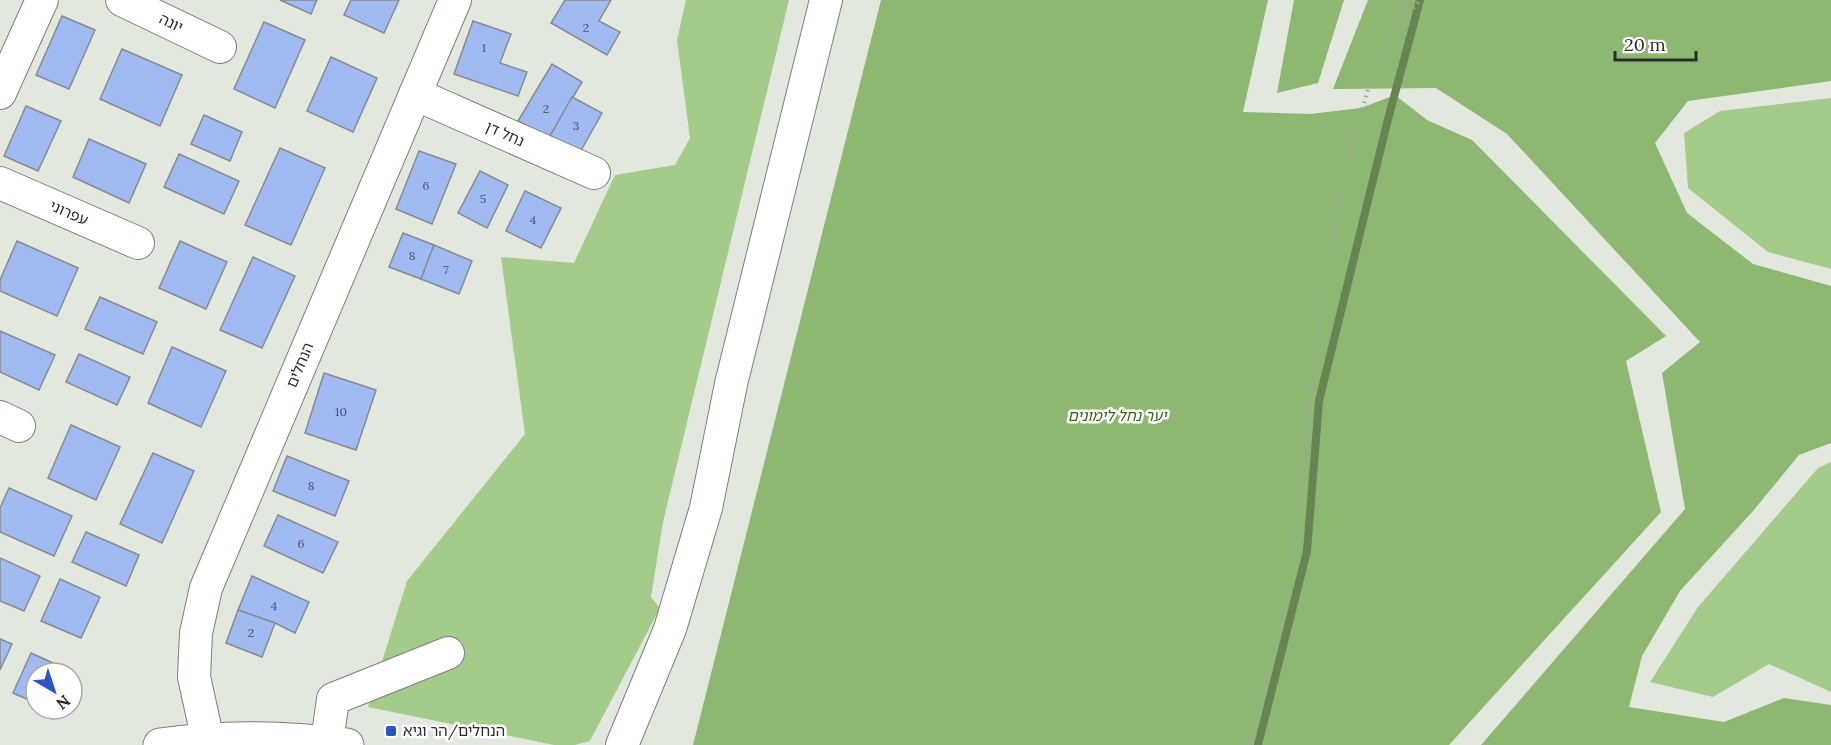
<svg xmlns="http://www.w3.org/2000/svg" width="1831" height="745" viewBox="0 0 1831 745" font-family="Lora,'Noto Sans Hebrew',serif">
<rect width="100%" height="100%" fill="#e3e8df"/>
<!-- green -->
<g fill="#a4cb8a">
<path d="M 686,0 L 789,0 L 663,522 L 651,597 L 660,608 L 590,741 L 575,745 L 554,745 L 368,707 L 407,581 L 525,434 L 501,257 L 574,263 L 615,175 L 675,165 L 690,138 L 677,40 Z"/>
<path d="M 1831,98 L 1831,269 L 1768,252 L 1688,188 L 1684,133 L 1720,111 Z"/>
<path d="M 1831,462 L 1831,692 L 1769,664 L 1713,697 L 1650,682 L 1698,607 L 1818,468 Z"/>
</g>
<!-- forest -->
<g fill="#8eb771">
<path d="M 881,0 L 1268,0 L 1243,112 L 1310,114 L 1361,108 L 1395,95 L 1427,120 L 1472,140 L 1666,336 L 1626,361 L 1661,512 L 1449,745 L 693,745 Z"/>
<path d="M 1294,0 L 1344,0 L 1318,83 L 1277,93 Z"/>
<path d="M 1368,0 L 1831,0 L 1831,81 L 1688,101 L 1655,143 L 1687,213 L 1753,264 L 1831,286 L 1831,443 L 1799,455 L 1753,511 L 1680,591 L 1642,656 L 1629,707 L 1724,722 L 1784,698 L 1831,705 L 1831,745 L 1481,745 L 1685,509 L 1662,373 L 1700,342 L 1507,134 L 1436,88 L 1333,89 Z"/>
</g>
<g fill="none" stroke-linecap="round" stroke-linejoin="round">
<!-- stream -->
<path stroke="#678452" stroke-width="8" d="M 1258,745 L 1307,551 L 1319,401 L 1387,123 L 1420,0"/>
</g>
<!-- building -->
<g fill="#a1baf2" stroke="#878b94" stroke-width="1.5">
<path d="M 280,0 L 317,0 L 311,14 Z"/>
<path d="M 351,0 L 399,0 L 384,33 L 344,15 Z"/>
<path d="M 565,0 L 611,0 L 599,21 L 620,32 L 607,55 L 551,23 Z"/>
<path d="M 62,16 L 95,30 L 69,89 L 36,75 Z"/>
<path d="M 473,21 L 511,34 L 500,63 L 527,72 L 518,96 L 454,74 Z"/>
<path d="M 264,22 L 305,40 L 275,108 L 234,89 Z"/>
<path d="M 122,49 L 182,75 L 160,126 L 100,99 Z"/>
<path d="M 331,57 L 377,78 L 353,132 L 307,111 Z"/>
<path d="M 552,64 L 582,82 L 549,138 L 518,121 Z"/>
<path d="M 572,97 L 602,113 L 579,154 L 549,138 Z"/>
<path d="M 26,106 L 61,121 L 38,171 L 4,156 Z"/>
<path d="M 204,115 L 242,132 L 230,161 L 191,144 Z"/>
<path d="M 89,139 L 146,164 L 129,203 L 73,177 Z"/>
<path d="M 280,148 L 325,168 L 291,245 L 245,225 Z"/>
<path d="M 419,151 L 456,164 L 432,224 L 396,209 Z"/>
<path d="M 179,154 L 239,181 L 224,214 L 164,187 Z"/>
<path d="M 480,171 L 508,185 L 487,228 L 458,213 Z"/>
<path d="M 525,191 L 561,208 L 541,248 L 506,231 Z"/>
<path d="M 403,233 L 434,245 L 421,279 L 389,267 Z"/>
<path d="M 17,241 L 78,268 L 57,316 L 0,291 L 0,280 Z"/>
<path d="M 180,241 L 227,262 L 206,309 L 159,288 Z"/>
<path d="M 434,245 L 472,261 L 459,294 L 421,279 Z"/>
<path d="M 253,257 L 295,276 L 262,348 L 220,330 Z"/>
<path d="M 100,297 L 157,322 L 143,354 L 85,329 Z"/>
<path d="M 0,331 L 55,355 L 39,390 L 0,372 Z"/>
<path d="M 172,347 L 226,371 L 201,427 L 148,403 Z"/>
<path d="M 79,354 L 130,377 L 117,405 L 66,382 Z"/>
<path d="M 324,373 L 376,390 L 356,450 L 305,433 Z"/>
<path d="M 71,425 L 120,447 L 96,500 L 48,478 Z"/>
<path d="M 153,453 L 194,471 L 162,543 L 120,524 Z"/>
<path d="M 287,456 L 349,481 L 335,516 L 273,491 Z"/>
<path d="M 9,488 L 72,516 L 54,556 L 0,532 L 0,508 Z"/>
<path d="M 278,515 L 338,542 L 323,573 L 264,546 Z"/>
<path d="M 86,532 L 139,555 L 126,586 L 72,562 Z"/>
<path d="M 0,558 L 40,576 L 24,611 L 0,601 Z"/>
<path d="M 252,576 L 309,602 L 295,633 L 275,623 L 238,610 Z"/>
<path d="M 60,579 L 100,597 L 81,638 L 41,621 Z"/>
<path d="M 238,610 L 275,623 L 262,657 L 226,643 Z"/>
<path d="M 0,639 L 12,644 L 0,670 Z"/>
<path d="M 31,653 L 75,673 L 72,680 L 72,673 L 36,673 L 36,703 L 13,693 Z"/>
</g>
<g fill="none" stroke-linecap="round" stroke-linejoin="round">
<defs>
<g id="minor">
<path d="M 122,0 L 220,47"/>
<path d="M 0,93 L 42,0"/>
<path d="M 415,94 L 594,173"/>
<path d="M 0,183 L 138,243"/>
<path d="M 0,417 L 19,426"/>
<path d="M 327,742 L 333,699 L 448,653"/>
<path d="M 209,745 L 194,677 L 196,633 L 206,588 L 455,0"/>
<path d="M 622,745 L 670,629 L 706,508 L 731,384 L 826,0"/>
</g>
<path id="tertiary" d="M 160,745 C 222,736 284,737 347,745"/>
</defs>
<!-- minor casing -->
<use href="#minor" stroke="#7b8078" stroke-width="34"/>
<!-- tertiary casing -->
<use href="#tertiary" stroke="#7b8078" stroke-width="35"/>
<!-- path -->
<g stroke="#a2a69f" stroke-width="4" stroke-dasharray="1.5 4.5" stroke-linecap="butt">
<path d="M 1396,28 L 1404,0"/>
<path d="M 1248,745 L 1286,606 L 1322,295 L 1343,176 L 1371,79 L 1396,30 L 1420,0"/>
</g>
<!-- minor -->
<use href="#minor" stroke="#fff" stroke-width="32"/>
<!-- tertiary -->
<use href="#tertiary" stroke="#fff" stroke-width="33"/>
</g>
<!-- markers -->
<rect fill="#2d54c4" stroke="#fff" stroke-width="2" x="385" y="725" width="12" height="12" rx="3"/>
<g text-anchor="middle" stroke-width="5" stroke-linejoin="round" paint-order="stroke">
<!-- number labels -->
<g font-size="12" fill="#48505b">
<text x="586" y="32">2</text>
<text x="484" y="52">1</text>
<text x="546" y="113">2</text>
<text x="576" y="130">3</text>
<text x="426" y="190">6</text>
<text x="483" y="203">5</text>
<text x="533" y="224">4</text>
<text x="412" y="260">8</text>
<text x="446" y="274">7</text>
<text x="341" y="416">10</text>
<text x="311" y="490">8</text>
<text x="301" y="548">6</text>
<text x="274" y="610">4</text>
<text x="251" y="637">2</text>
</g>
<!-- street labels -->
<g font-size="15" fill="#2a2c29" stroke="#fff">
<text transform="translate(171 23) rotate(26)" y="5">יונה</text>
<text transform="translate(505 134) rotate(24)" y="5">נחל דן</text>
<text transform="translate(69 213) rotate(24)" y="5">עפרוני</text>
<text transform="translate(300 365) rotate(-67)" y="5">הנחלים</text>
</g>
<!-- park labels -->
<g font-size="15" font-style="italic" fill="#3d631b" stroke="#fff">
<text x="1117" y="421">יער נחל לימונים</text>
</g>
<!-- poi labels -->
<g font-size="15" fill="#2a2c29" stroke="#fff" text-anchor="start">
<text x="403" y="736">הנחלים/הר וגיא</text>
</g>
</g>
<!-- north arrow -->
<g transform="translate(54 691) rotate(141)"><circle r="28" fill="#ffffff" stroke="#aaaba9" stroke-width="1.5"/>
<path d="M0-4.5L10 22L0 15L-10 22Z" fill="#2d54c4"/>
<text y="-9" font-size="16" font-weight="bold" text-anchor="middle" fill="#2a2c29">N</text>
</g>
<!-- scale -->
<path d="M1615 51v9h81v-9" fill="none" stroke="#2a2c29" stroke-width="3"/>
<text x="1624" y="51" font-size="18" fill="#2a2c29" stroke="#ffffff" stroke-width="4.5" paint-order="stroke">20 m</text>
</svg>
